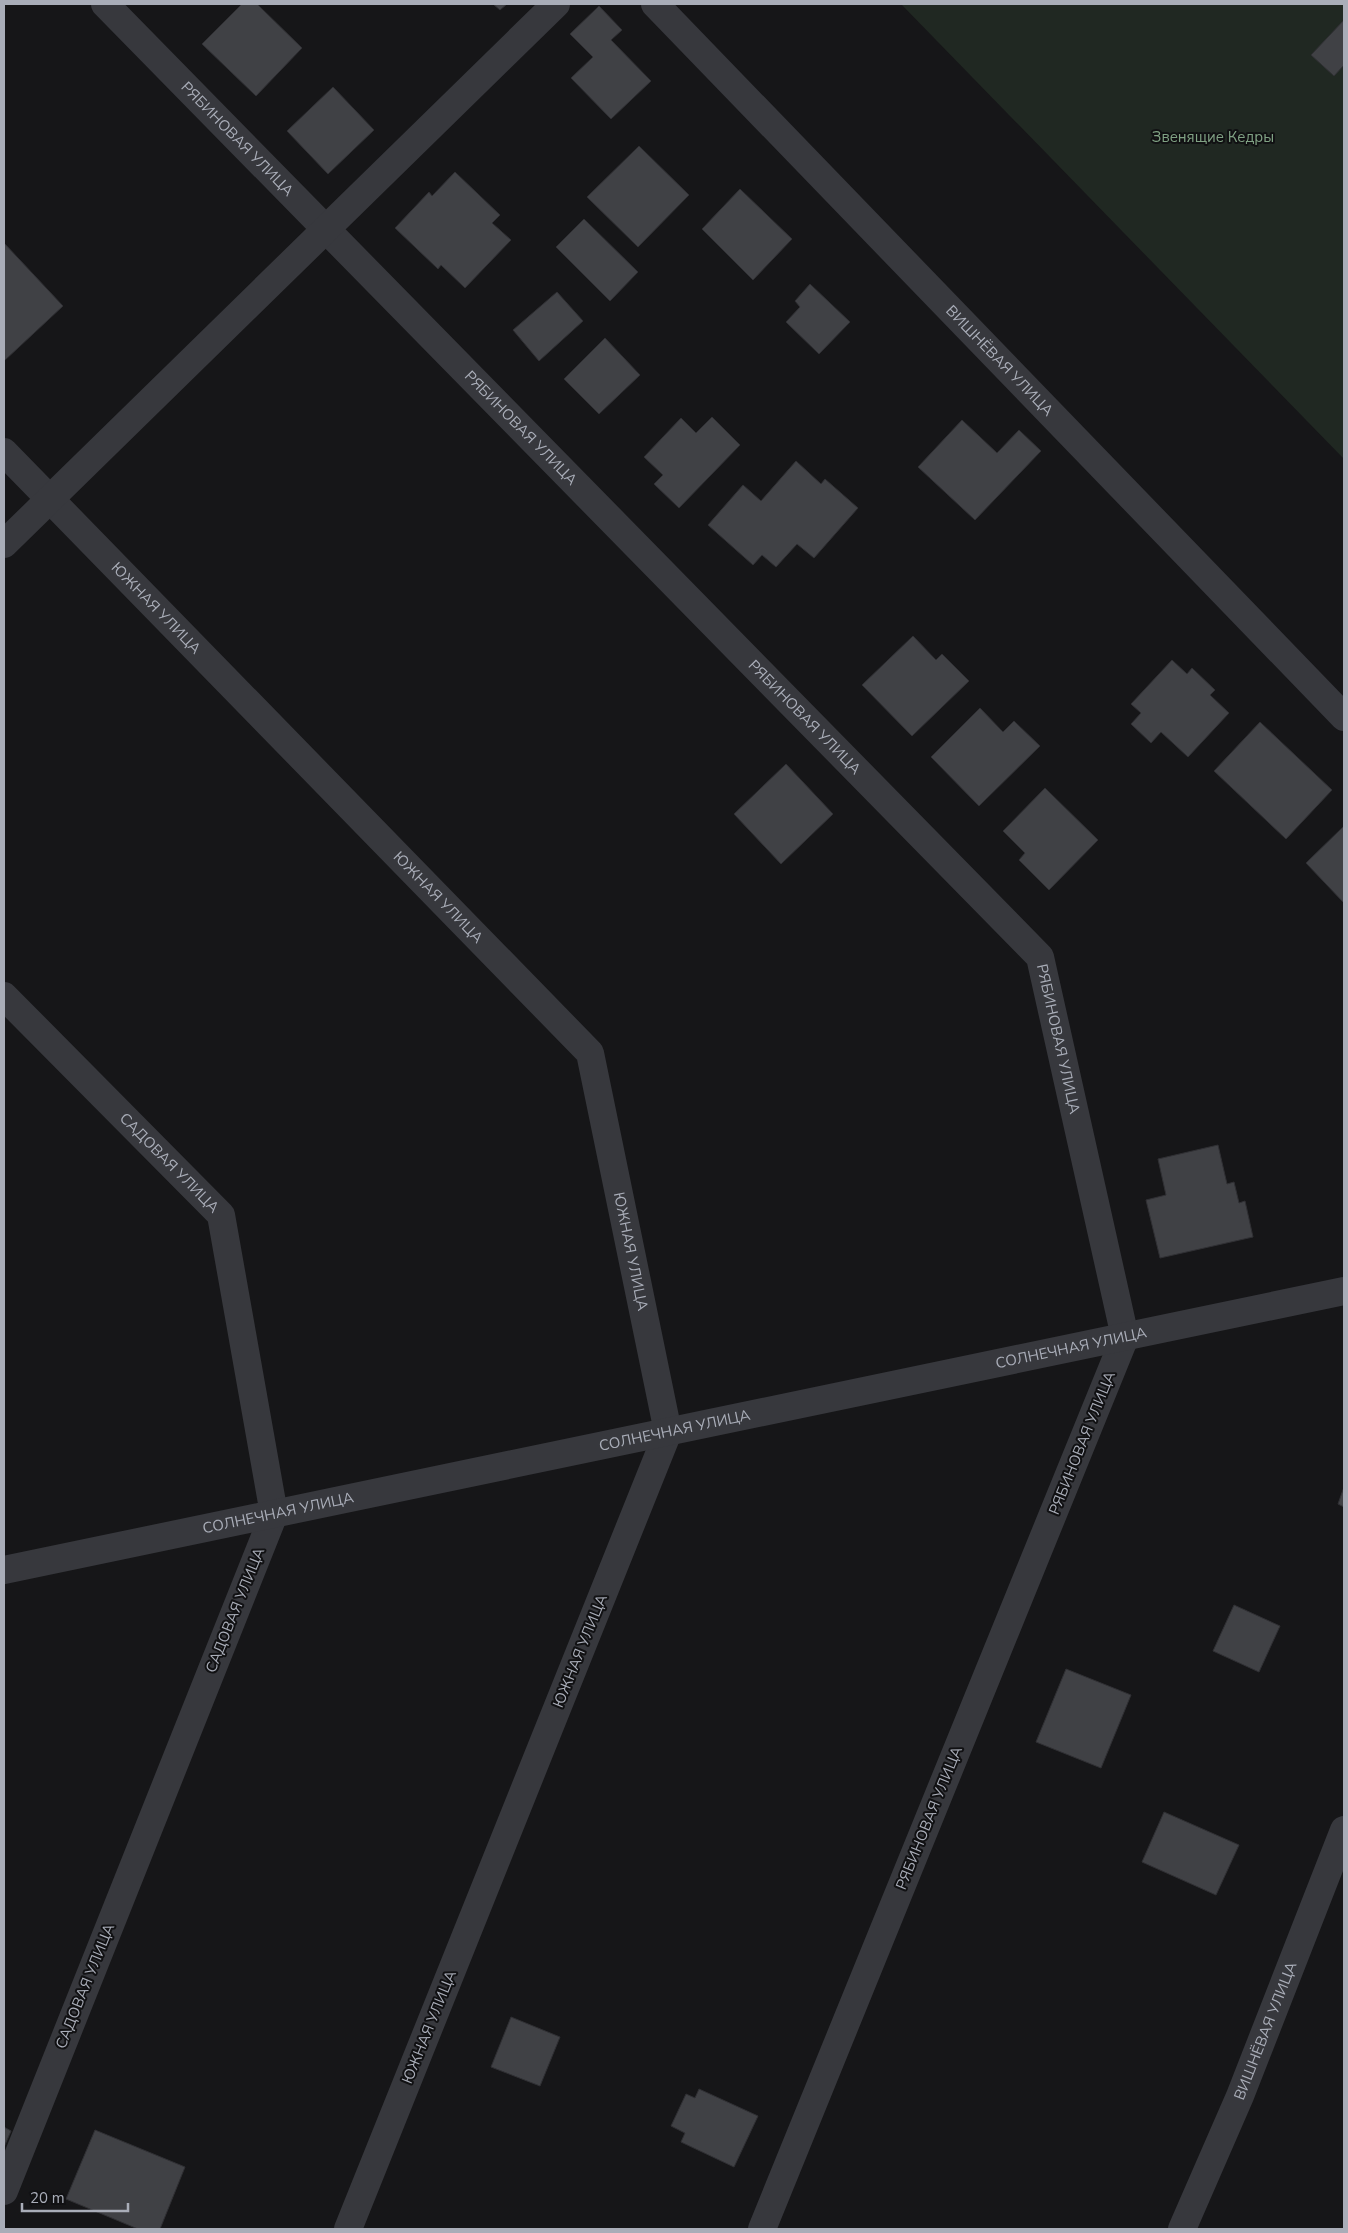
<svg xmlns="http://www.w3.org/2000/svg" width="1348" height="2233" viewBox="0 0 1348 2233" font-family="'Nunito Sans',sans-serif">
<rect width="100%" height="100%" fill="#161618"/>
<!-- green -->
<path fill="#202822" d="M 901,4 L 1344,4 L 1344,459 Z"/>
<!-- building -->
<g fill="#404145" stroke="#303034">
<path d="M 242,4 L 257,4 L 302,48 L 256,96 L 202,44 Z"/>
<path d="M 493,4 L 507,4 L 500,10 Z"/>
<path d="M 599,6 L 622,30 L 611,40 L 651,81 L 611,119 L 571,78 L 593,57 L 570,34 Z"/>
<path d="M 1344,20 L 1344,65 L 1334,76 L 1311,55 Z"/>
<path d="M 333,87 L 374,130 L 328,174 L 287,131 Z"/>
<path d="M 639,146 L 689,195 L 638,247 L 587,197 Z"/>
<path d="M 455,172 L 500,215 L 492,223 L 511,240 L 465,288 L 441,265 L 438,269 L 395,228 L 429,192 L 432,196 Z"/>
<path d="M 740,189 L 792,239 L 753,280 L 702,229 Z"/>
<path d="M 584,219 L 638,272 L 610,301 L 556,247 Z"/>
<path d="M 4,243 L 63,306 L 4,361 Z"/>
<path d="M 810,284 L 850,322 L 819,354 L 786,322 L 800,307 L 795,301 Z"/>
<path d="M 557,292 L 583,321 L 539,361 L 513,330 Z"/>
<path d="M 605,338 L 640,375 L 599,414 L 564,379 Z"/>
<path d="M 712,417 L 740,445 L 679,508 L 654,484 L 663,475 L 644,457 L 681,418 L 696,433 Z"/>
<path d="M 962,420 L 997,453 L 1019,430 L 1041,451 L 975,520 L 918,467 Z"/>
<path d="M 796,461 L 821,484 L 825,479 L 858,508 L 814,558 L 797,544 L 776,567 L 762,555 L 753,565 L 708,525 L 743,485 L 761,501 Z"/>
<path d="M 913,636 L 936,660 L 942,654 L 969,681 L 912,736 L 862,685 Z"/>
<path d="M 1172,660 L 1187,674 L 1192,668 L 1215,690 L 1210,695 L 1229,713 L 1188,757 L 1161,732 L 1151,743 L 1131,724 L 1141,713 L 1131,704 Z"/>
<path d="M 980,708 L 1003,732 L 1014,721 L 1040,746 L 979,806 L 931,757 Z"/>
<path d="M 1260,722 L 1332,790 L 1286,839 L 1214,771 Z"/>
<path d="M 786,764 L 833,814 L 781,864 L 734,814 Z"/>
<path d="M 1045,788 L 1098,840 L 1049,890 L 1019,860 L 1025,853 L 1003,831 Z"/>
<path d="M 1344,826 L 1344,903 L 1306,863 Z"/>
<path d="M 1218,1145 L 1227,1184 L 1234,1182 L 1239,1203 L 1245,1201 L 1253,1237 L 1160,1258 L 1146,1200 L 1166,1195 L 1158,1159 Z"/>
<path d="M 1344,1487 L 1344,1507 L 1338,1504 Z"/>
<path d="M 1234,1605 L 1280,1626 L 1259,1672 L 1213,1651 Z"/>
<path d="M 1066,1669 L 1131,1695 L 1101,1768 L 1036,1742 Z"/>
<path d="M 1164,1812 L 1239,1845 L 1216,1895 L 1142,1862 Z"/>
<path d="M 511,2017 L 560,2037 L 540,2086 L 491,2067 Z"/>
<path d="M 699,2089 L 758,2116 L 734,2167 L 681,2142 L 685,2133 L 671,2126 L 686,2094 L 695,2098 Z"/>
<path d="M 4,2127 L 11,2131 L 4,2147 Z"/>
<path d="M 95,2130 L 185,2167 L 160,2229 L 138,2229 L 66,2199 Z"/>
</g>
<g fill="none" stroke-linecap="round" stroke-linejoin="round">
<!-- minor -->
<g stroke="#37383d" stroke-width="28">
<path id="s1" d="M 105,4 L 1040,957 L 1125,1337 L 762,2229"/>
<path id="s2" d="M 655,4 L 1344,717"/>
<path id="s3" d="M 4,452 L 590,1053 L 668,1432 L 348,2229"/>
<path d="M 4,544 L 556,4"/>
<path id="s4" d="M 4,996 L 221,1215 L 274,1514 L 4,2191"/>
<path id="s5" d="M 4,1570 L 1344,1291"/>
<path id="s6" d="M 1182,2229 L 1240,2096 L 1344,1830"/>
</g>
</g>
<g text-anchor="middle" stroke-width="4" stroke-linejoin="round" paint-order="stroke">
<!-- park labels -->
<g font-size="15" fill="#80a284" stroke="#111113">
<text x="1213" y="142">Звенящие Кедры</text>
</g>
<!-- street labels -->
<g font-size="15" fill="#a9adb8" stroke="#111113">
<text dy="5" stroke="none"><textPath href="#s1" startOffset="189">РЯБИНОВАЯ УЛИЦА</textPath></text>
<text dy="5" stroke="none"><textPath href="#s2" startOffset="496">ВИШНЁВАЯ УЛИЦА</textPath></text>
<text dy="5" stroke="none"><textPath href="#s1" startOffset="594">РЯБИНОВАЯ УЛИЦА</textPath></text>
<text dy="5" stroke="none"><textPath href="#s3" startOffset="218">ЮЖНАЯ УЛИЦА</textPath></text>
<text dy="5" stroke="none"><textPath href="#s1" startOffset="999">РЯБИНОВАЯ УЛИЦА</textPath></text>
<text dy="5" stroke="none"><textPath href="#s3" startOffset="622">ЮЖНАЯ УЛИЦА</textPath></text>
<text dy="5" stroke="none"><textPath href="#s1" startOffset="1419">РЯБИНОВАЯ УЛИЦА</textPath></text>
<text dy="5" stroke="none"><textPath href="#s4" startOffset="235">САДОВАЯ УЛИЦА</textPath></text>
<text dy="5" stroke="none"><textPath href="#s3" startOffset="1042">ЮЖНАЯ УЛИЦА</textPath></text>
<text dy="5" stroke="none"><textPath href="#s5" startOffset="1090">СОЛНЕЧНАЯ УЛИЦА</textPath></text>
<text dy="5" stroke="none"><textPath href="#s5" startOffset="685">СОЛНЕЧНАЯ УЛИЦА</textPath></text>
<text transform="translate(1082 1443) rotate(-68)" y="5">РЯБИНОВАЯ УЛИЦА</text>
<text dy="5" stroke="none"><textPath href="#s5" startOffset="280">СОЛНЕЧНАЯ УЛИЦА</textPath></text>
<text transform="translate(235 1610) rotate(-68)" y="5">САДОВАЯ УЛИЦА</text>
<text transform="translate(580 1651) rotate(-68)" y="5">ЮЖНАЯ УЛИЦА</text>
<text transform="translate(929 1818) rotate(-68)" y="5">РЯБИНОВАЯ УЛИЦА</text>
<text transform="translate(85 1986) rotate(-68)" y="5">САДОВАЯ УЛИЦА</text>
<text transform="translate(429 2027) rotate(-68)" y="5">ЮЖНАЯ УЛИЦА</text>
<text dy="5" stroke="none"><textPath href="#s6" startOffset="215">ВИШНЁВАЯ УЛИЦА</textPath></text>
</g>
</g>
<!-- border -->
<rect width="1348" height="2233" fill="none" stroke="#a9adb8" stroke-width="10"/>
<!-- scale -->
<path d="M22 2203v8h106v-8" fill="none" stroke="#a9adb8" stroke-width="2.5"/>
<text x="30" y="2203" font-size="15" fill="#a9adb8" stroke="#111113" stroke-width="4" paint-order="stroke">20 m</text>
</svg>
